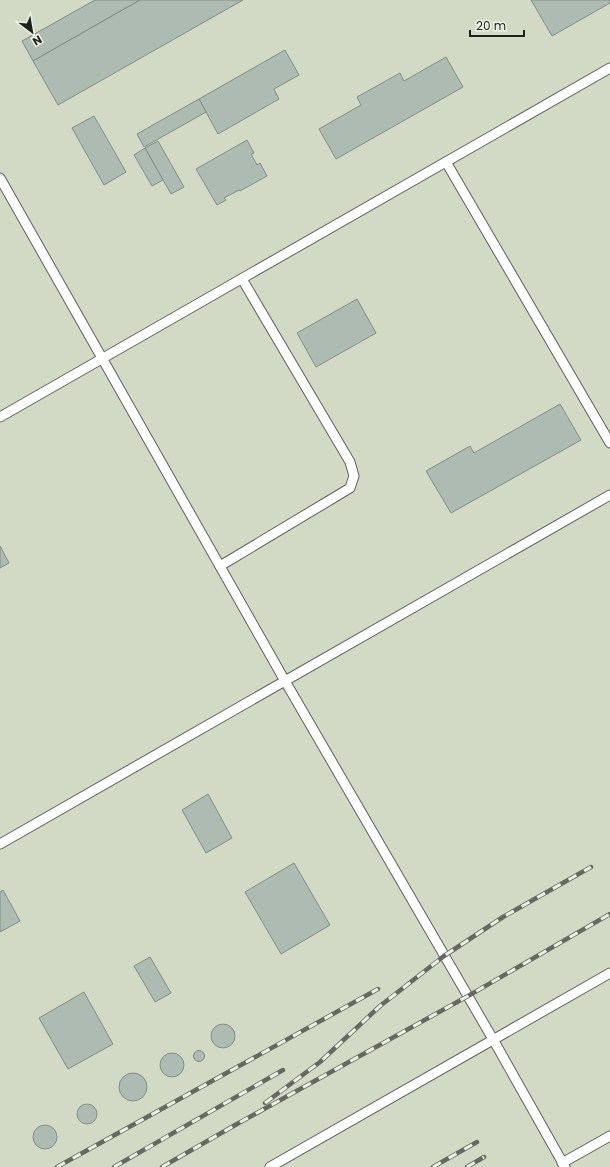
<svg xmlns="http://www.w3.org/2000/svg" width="610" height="1167" viewBox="0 0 610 1167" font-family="Poppins,sans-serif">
<rect width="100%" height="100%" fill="#dfe5d6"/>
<!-- built -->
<rect fill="#d2dac5" x="0" y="0" width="610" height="1167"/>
<!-- building -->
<g fill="#adbbb2" stroke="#808e85">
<path d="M 95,0 L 140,0 L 33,61 L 22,41 Z"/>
<path d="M 140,0 L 243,0 L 58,105 L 33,61 Z"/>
<path d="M 531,0 L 610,0 L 610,3 L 552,36 Z"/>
<path d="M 285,50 L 299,75 L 274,89 L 279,99 L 218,134 L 199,99 Z"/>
<path d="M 446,57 L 463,87 L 336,159 L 319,129 L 361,105 L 357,97 L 400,73 L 404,81 Z"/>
<path d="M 199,99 L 206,112 L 144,147 L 137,134 Z"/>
<path d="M 94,116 L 126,172 L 104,185 L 72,128 Z"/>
<path d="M 247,140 L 254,153 L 251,154 L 257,165 L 260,163 L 267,176 L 240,191 L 239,190 L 224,198 L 226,200 L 217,205 L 196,169 Z"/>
<path d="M 158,141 L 184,187 L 171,194 L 145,148 Z"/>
<path d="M 145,148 L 163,180 L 152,186 L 134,155 Z"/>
<path d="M 357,299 L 376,333 L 316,367 L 297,333 Z"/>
<path d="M 560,404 L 581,440 L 451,513 L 426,471 L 470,446 L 474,453 Z"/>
<path d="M 0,546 L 9,563 L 0,568 Z"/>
<path d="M 208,794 L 232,838 L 206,853 L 182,810 Z"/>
<path d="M 294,863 L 330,925 L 281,954 L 245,892 Z"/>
<path d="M 3,890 L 20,921 L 0,932 L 0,892 Z"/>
<path d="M 150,957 L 171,993 L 155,1002 L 134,966 Z"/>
<path d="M 84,992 L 113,1044 L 68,1069 L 39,1018 Z"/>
<circle cx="223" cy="1036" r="12"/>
<circle cx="199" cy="1056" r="5.5"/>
<circle cx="172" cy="1065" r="12"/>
<circle cx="133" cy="1087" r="14"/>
<circle cx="87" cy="1114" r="10"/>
<circle cx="45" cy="1137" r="12"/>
</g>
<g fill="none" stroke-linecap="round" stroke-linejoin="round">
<defs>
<g id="lane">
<path d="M 446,162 L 610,443"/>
<path d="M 0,178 L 285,681 L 494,1041 L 565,1167"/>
<path d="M 0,417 L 610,68"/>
<path d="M 220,566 L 350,488 L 354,476 L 350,462 L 242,279"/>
<path d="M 0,844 L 610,495"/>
<path d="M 562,1163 L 610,1136"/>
<path d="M 270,1167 L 610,973"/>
</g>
</defs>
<!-- lane casing -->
<use href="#lane" stroke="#5e6256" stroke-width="11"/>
<!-- lane -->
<use href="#lane" stroke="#fff" stroke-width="9"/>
<defs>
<g id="rail">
<path d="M 265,1103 L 320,1062 L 380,1006 L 444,956 L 503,917 L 591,867"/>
<path d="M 57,1167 L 378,989"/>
<path d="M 114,1167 L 283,1070"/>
<path d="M 162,1167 L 237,1124 L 468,996 L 610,914"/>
<path d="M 433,1167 L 477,1142"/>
<path d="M 467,1167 L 484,1157"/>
</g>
</defs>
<!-- rail casing -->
<use href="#rail" stroke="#666960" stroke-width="4.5"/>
<!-- rail -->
<use href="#rail" stroke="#ecf2e3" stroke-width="3" stroke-dasharray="9" stroke-linecap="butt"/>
</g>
<!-- north arrow -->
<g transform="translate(32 32) rotate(149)" stroke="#ecf2e3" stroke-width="3" paint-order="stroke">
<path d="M0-3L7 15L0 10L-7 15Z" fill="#1f211c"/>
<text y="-6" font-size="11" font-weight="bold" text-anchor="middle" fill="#1f211c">N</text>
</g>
<!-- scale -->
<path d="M470 30v6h54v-6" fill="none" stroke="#1f211c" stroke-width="2"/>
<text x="476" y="30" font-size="12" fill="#1f211c" stroke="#ecf2e3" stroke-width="3" paint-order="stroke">20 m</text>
</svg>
